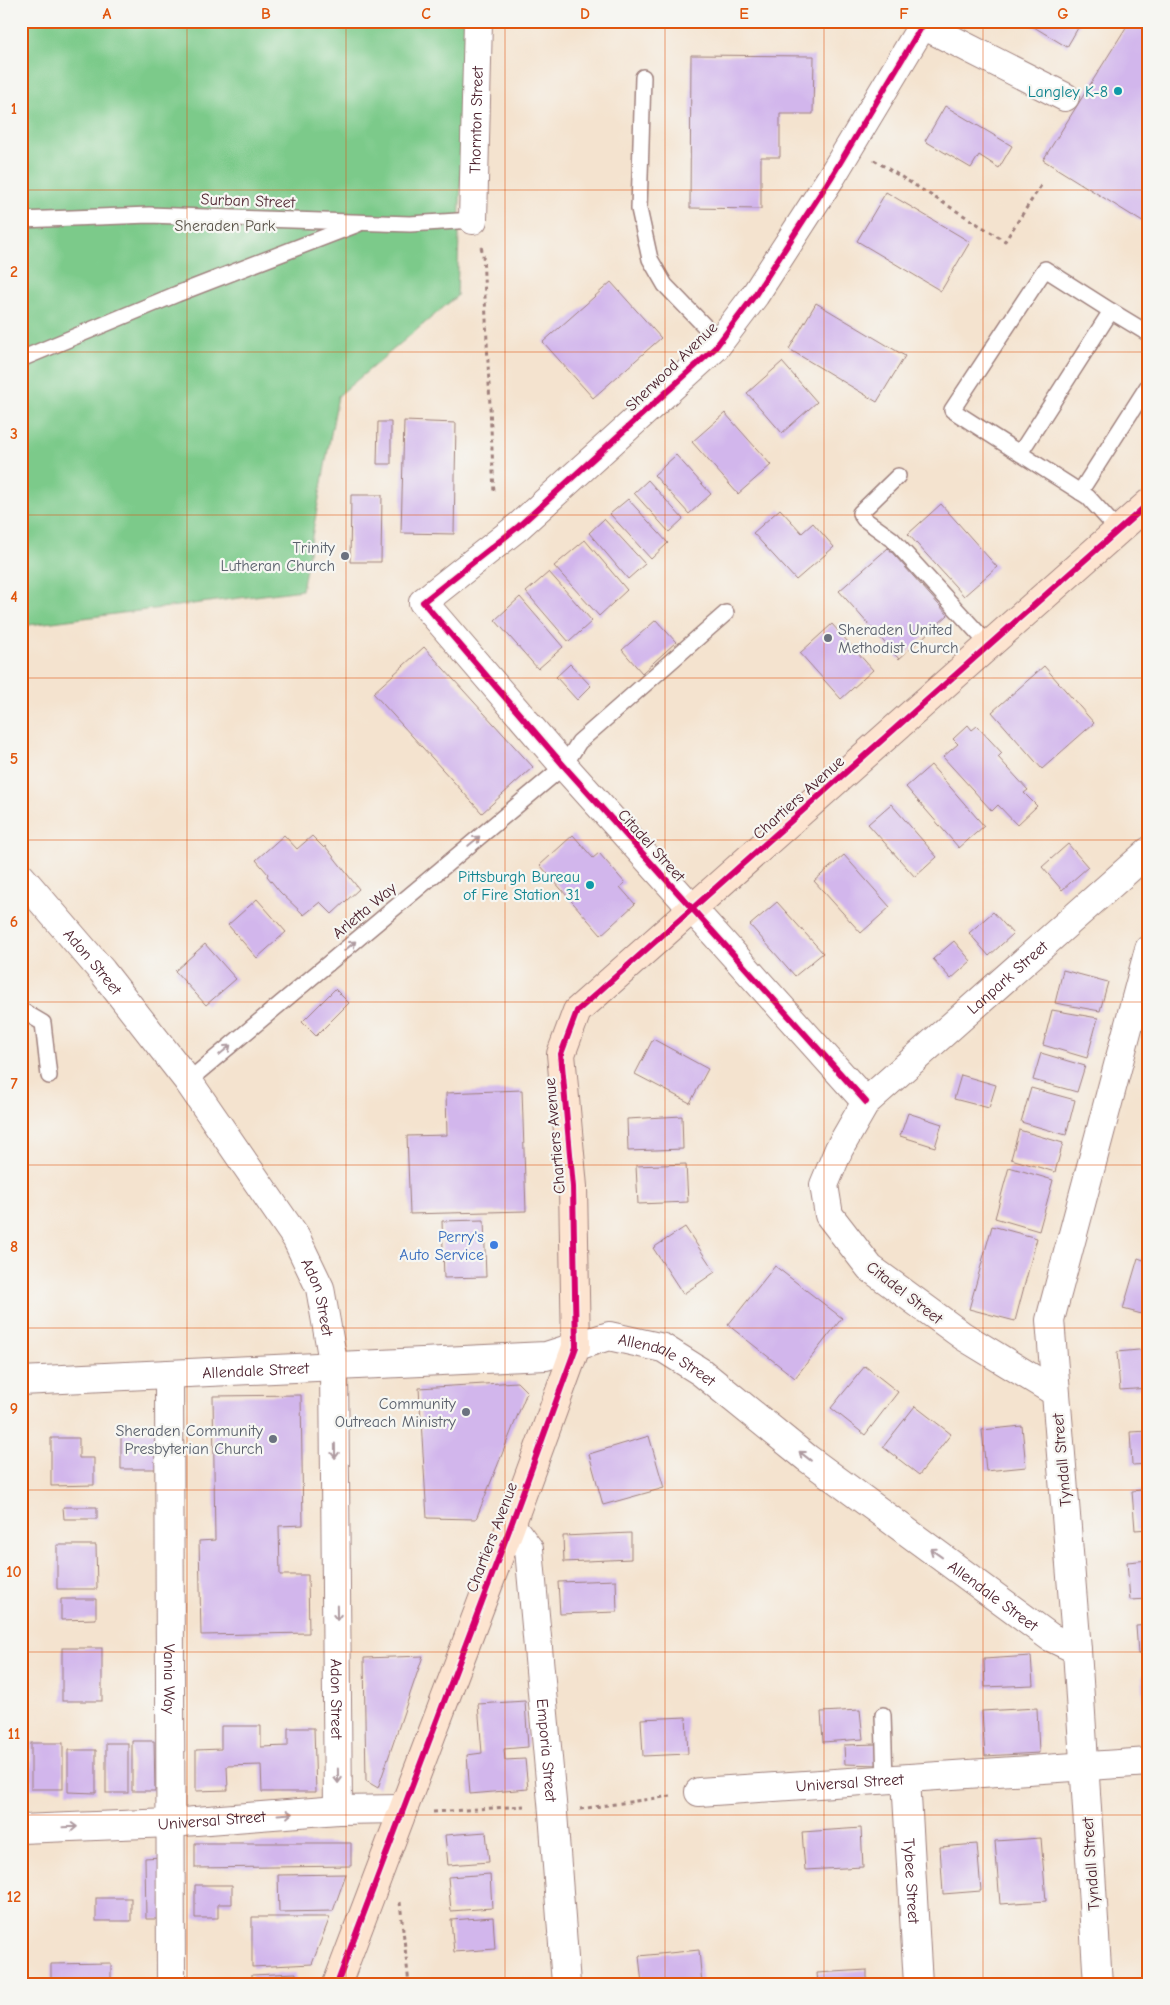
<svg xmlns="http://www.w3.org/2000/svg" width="1170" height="2005" viewBox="0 0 1170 2005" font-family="'Comic Neue',sans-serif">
<rect width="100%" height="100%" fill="#f6f6f2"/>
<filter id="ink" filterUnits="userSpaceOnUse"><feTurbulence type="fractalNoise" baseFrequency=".02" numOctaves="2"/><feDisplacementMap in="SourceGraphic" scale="10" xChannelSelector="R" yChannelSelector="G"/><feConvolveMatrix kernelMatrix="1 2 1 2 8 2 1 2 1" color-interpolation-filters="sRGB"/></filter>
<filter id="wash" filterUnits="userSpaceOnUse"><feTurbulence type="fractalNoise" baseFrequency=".0096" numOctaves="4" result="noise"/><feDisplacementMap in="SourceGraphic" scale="20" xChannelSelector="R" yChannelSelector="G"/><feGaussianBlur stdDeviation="1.12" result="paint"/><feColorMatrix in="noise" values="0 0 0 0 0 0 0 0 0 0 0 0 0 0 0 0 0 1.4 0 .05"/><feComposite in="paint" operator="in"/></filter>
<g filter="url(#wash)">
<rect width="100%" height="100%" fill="#f4e3cf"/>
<!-- green -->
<path fill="#7cca8a" stroke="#63745a" d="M 21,21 L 466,21 L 457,296 L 338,396 L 302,590 L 21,626 Z"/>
<g id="blocks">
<!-- building -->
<g fill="#d2b6ec">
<path d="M 1024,21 L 1082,21 L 1067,47 Z"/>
<path d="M 1130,21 L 1149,21 L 1149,226 L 1043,160 Z"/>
<path d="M 691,55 L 814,56 L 813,114 L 780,114 L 780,157 L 761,157 L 761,209 L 690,208 Z"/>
<path d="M 945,106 L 1012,146 L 999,168 L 979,155 L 971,168 L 925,141 Z"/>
<path d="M 886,192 L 970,242 L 941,291 L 857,241 Z"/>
<path d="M 611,282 L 661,338 L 593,398 L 543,342 Z"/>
<path d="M 816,303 L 905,356 L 877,402 L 789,349 Z"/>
<path d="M 782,362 L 817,402 L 782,433 L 747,393 Z"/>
<path d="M 725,413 L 771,465 L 738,494 L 692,442 Z"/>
<path d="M 404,421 L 456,423 L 454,534 L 401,533 Z"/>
<path d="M 378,422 L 391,422 L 391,464 L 377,464 Z"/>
<path d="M 676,455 L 711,494 L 689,514 L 654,475 Z"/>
<path d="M 648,480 L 683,519 L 669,532 L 634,493 Z"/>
<path d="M 351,495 L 382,495 L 381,562 L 350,562 Z"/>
<path d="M 628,499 L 668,543 L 651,559 L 610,514 Z"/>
<path d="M 941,504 L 997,567 L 964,596 L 908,534 Z"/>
<path d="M 780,509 L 802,533 L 813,523 L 834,547 L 796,580 L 753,533 Z"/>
<path d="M 604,519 L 645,564 L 628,579 L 589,533 Z"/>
<path d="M 585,540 L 627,590 L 599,616 L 554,566 Z"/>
<path d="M 888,548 L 948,615 L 899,659 L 839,591 Z"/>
<path d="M 549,572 L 592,621 L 569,642 L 526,592 Z"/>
<path d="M 520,597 L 563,647 L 538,669 L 495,620 Z"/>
<path d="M 656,620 L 676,642 L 642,673 L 622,650 Z"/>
<path d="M 832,624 L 873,670 L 841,699 L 800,653 Z"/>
<path d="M 424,647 L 533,767 L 482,813 L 373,693 Z"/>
<path d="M 570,664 L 591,686 L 577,700 L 556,677 Z"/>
<path d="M 1044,666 L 1094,723 L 1042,769 L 992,712 Z"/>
<path d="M 968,725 L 972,730 L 977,726 L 1002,753 L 998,757 L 1028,790 L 1024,793 L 1037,806 L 1017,825 L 998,805 L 992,811 L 943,757 L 958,744 L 953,739 Z"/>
<path d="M 931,765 L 984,826 L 959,848 L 906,787 Z"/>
<path d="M 891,804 L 937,857 L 915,877 L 868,824 Z"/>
<path d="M 284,835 L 297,849 L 312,836 L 324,848 L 325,846 L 359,889 L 332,914 L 320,902 L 304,915 L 280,892 L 267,876 L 268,874 L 256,860 Z"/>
<path d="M 573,835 L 593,858 L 599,853 L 625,883 L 620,887 L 635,904 L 601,935 L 540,865 Z"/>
<path d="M 1068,844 L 1088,867 L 1062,890 L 1042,867 Z"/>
<path d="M 844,855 L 890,907 L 861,933 L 814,881 Z"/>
<path d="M 257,899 L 286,932 L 257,958 L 228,925 Z"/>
<path d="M 777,902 L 823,953 L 795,976 L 750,925 Z"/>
<path d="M 993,912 L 1013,934 L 989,956 L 969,933 Z"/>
<path d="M 954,941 L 971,961 L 951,979 L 933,959 Z"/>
<path d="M 205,944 L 236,979 L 206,1005 L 175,971 Z"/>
<path d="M 1063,970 L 1108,982 L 1100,1011 L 1055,1003 Z"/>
<path d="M 335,989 L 349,1003 L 316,1036 L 302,1022 Z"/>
<path d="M 1052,1010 L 1098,1018 L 1087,1058 L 1043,1045 Z"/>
<path d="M 653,1039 L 708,1069 L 690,1103 L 635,1074 Z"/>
<path d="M 1041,1053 L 1085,1066 L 1077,1092 L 1033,1080 Z"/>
<path d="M 961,1075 L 996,1085 L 989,1108 L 954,1099 Z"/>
<path d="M 1031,1088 L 1075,1100 L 1066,1135 L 1021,1122 Z"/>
<path d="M 522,1090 L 526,1211 L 410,1214 L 407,1136 L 447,1135 L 446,1093 Z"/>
<path d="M 908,1113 L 942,1124 L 935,1147 L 900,1136 Z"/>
<path d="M 682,1116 L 683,1149 L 628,1151 L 627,1119 Z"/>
<path d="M 1019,1130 L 1063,1143 L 1055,1172 L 1011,1159 Z"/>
<path d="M 686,1164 L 688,1202 L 638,1204 L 636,1166 Z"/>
<path d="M 1009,1167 L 1053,1180 L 1039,1231 L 995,1218 Z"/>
<path d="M 484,1220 L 486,1277 L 444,1278 L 442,1221 Z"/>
<path d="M 992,1226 L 1037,1238 L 1015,1321 L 969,1309 Z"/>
<path d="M 685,1227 L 715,1272 L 683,1294 L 653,1248 Z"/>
<path d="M 1138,1258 L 1149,1262 L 1149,1316 L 1123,1309 Z"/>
<path d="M 775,1266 L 842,1318 L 795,1378 L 728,1325 Z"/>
<path d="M 1149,1349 L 1149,1388 L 1120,1390 L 1117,1352 Z"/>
<path d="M 865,1366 L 898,1392 L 865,1435 L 831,1408 Z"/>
<path d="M 517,1382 L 527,1392 L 476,1519 L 427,1518 L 419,1388 Z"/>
<path d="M 301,1395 L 303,1525 L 279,1526 L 280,1575 L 308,1575 L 309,1633 L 201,1635 L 199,1541 L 215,1540 L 213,1396 Z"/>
<path d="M 915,1406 L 951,1434 L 919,1475 L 883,1447 Z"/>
<path d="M 1022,1426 L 1026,1467 L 986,1471 L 982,1430 Z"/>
<path d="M 1149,1431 L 1149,1464 L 1132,1465 L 1130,1432 Z"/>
<path d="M 121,1432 L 157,1432 L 158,1469 L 121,1469 Z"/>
<path d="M 649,1436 L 664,1488 L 603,1505 L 589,1454 Z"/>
<path d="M 51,1438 L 79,1438 L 79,1458 L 94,1458 L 94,1485 L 51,1486 Z"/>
<path d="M 1149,1489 L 1149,1529 L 1135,1530 L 1132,1491 Z"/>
<path d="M 63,1507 L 97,1507 L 97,1519 L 64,1519 Z"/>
<path d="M 631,1533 L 631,1559 L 564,1562 L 563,1536 Z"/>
<path d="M 57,1545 L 96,1545 L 97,1589 L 57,1589 Z"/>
<path d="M 1149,1560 L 1149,1599 L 1130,1600 L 1127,1562 Z"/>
<path d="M 616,1580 L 617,1612 L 560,1614 L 558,1582 Z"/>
<path d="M 61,1599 L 96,1599 L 96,1619 L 61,1620 Z"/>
<path d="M 1149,1625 L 1149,1653 L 1138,1654 L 1136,1626 Z"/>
<rect x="62" y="1648" width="40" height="53"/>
<path d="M 423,1656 L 378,1788 L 366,1781 L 364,1658 Z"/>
<path d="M 1031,1656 L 1033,1685 L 985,1687 L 984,1659 Z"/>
<path d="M 1142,1675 L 1149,1675 L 1149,1707 L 1144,1708 Z"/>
<path d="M 525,1701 L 528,1747 L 504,1749 L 505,1760 L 525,1759 L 528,1789 L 470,1794 L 467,1755 L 482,1753 L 478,1704 Z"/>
<path d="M 1037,1708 L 1039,1753 L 985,1756 L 982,1711 Z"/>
<path d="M 860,1710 L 863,1739 L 823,1742 L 821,1712 Z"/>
<path d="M 1149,1712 L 1149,1745 L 1146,1745 L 1144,1713 Z"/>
<path d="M 686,1717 L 688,1754 L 643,1756 L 641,1719 Z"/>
<path d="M 221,1726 L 261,1726 L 261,1747 L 288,1746 L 288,1728 L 314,1728 L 316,1792 L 262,1792 L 261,1765 L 227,1766 L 228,1790 L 196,1791 L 196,1750 L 221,1749 Z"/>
<path d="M 132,1741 L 154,1741 L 155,1791 L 132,1791 Z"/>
<rect x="31" y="1743" width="32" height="46"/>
<rect x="106" y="1743" width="22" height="50"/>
<path d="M 877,1744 L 879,1765 L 845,1764 L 844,1745 Z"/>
<path d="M 68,1750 L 96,1750 L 96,1793 L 68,1792 Z"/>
<path d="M 861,1828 L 863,1867 L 805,1870 L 802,1832 Z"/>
<path d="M 486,1832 L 489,1862 L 448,1865 L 445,1835 Z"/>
<path d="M 1041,1838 L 1046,1901 L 1000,1904 L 995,1841 Z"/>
<path d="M 195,1843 L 351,1843 L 351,1866 L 195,1868 Z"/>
<path d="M 977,1844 L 981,1891 L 943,1894 L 940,1847 Z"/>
<path d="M 162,1857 L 163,1919 L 146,1919 L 145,1858 Z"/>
<path d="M 346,1874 L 333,1911 L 279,1912 L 278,1875 Z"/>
<path d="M 490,1874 L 492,1908 L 451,1911 L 448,1877 Z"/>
<path d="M 195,1885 L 232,1885 L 232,1904 L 218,1904 L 218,1918 L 195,1918 Z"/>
<rect x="96" y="1898" width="35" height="23"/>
<path d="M 252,1917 L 330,1917 L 312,1964 L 252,1967 Z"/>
<path d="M 493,1917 L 495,1949 L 454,1952 L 451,1920 Z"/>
<path d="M 699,1950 L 702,1984 L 642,1984 L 639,1956 Z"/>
<path d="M 111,1963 L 111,1983 L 51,1984 L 51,1964 Z"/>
<path d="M 867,1970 L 867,1984 L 818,1984 L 817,1973 Z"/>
<path d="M 296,1973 L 296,1984 L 252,1984 L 252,1975 Z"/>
</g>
</g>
</g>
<g filter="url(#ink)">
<use href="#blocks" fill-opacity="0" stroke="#9f817d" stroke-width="1"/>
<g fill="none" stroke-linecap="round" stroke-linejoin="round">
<defs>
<g id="lane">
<path d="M 643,77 L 639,209 L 650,259 L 665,285 L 720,342"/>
<path d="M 21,220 L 149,215 L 410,224 L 473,220"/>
<path d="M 1111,311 L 1149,334"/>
<path d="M 21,359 L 177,294 L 358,224"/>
<path d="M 1020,453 L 1111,311 L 1045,269 L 952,410 L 1088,497 L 1118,530"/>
<path d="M 898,476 L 860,513 L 864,519 L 892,539 L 989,645"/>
<path d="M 1080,492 L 1149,384"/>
<path d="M 21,1010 L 43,1023 L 49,1076"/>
<path d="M 188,1081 L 564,766 L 579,742 L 726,613"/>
<path d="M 883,1715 L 885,1780"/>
</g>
<g id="street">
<path d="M 923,25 L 1065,97"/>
<path id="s1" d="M 473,220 L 478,21"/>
<path id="s2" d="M 21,877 L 102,971 L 188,1081 L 296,1238 L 320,1288 L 334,1367 L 338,1810"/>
<path d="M 866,1102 L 564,766 L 423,602 L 519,526 L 715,348 L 755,295 L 832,176 L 925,21"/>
<path id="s3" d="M 169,1374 L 171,1984"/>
<path id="s4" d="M 21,1381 L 546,1356 L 609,1336 L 663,1348 L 701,1372 L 807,1458 L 1050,1637 L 1077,1650"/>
<path id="s5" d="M 1055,1392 L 963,1336 L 870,1268 L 829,1215 L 824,1185 L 839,1149 L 866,1102 L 1149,851"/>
<path id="s6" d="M 511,1525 L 529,1549 L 553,1813 L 566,1984"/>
<path id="s7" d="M 906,1779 L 918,1984"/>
<path id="s8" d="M 699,1792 L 1149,1762"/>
<path id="s9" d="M 21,1829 L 170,1823 L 338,1810 L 402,1809"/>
<path d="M 1098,1984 L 1077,1650 L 1050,1320 L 1149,949"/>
</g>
<path id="secondary" d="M 337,1984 L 511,1525 L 576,1347 L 573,1187 L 561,1054 L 577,1011 L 1149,503"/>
</defs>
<!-- lane casing -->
<use href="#lane" stroke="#9f817d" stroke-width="18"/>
<!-- street casing -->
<use href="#street" stroke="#9f817d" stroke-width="30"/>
<!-- secondary casing -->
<use href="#secondary" stroke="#9f817d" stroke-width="30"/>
<!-- path -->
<g stroke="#9f817d" stroke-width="3" stroke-dasharray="4 4" stroke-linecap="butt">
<path d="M 874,160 L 1005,241 L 1042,184"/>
<path d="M 481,247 L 483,254 L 494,493"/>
<path d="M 580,1809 L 671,1796"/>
<path d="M 433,1812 L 524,1806"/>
<path d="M 400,1902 L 409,1984"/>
</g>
<!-- lane -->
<use href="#lane" stroke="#fff" stroke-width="15"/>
<!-- street -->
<use href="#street" stroke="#fff" stroke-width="28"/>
<!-- secondary -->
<use href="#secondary" stroke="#fde4d0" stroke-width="28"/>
<defs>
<g id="cycleway">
<path d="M 866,1102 L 564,766 L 423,602 L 519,526 L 715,348 L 755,295 L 832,176 L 925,21"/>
<path d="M 337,1984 L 511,1525 L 576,1347 L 573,1187 L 561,1054 L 577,1011 L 1149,503"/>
</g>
</defs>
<!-- cycleway casing -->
<use href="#cycleway" stroke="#f6f6f2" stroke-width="9"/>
<!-- cycleway -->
<use href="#cycleway" stroke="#d6006c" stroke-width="6"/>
</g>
<!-- one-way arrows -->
<defs><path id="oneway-shaft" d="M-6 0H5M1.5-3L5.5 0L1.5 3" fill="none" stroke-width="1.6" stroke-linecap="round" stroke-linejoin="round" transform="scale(1.25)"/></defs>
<g stroke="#ae9aa0">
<use href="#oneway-shaft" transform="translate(474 841) rotate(-40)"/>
<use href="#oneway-shaft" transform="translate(350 946) rotate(-40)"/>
<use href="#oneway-shaft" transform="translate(225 1050) rotate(-40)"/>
<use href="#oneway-shaft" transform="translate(335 1451) rotate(89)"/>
<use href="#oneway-shaft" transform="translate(805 1456) rotate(-142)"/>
<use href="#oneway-shaft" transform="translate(936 1553) rotate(-144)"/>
<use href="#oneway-shaft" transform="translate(337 1613) rotate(89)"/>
<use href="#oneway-shaft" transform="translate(338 1776) rotate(89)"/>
<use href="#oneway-shaft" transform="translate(285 1814) rotate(-4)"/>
<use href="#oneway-shaft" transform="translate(70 1827) rotate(-2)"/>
</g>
</g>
<!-- grid -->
<path fill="none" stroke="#e0560e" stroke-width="1" stroke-opacity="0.55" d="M 187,21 L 187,1984M 346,21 L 346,1984M 505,21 L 505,1984M 665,21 L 665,1984M 824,21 L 824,1984M 983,21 L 983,1984M 21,190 L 1149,190M 21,352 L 1149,352M 21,515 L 1149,515M 21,678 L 1149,678M 21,840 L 1149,840M 21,1002 L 1149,1002M 21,1165 L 1149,1165M 21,1328 L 1149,1328M 21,1490 L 1149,1490M 21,1652 L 1149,1652M 21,1815 L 1149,1815"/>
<!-- markers -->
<g fill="#0f9aa8" stroke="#f6f6f2" stroke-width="2">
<circle cx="1118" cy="91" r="5"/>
<circle cx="590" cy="885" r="5"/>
</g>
<g fill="#6b7280" stroke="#f6f6f2" stroke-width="2">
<circle cx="345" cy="556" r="5"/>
<circle cx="828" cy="638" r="5"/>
<circle cx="466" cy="1412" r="5"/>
<circle cx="273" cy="1439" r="5"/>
</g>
<circle fill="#3f7fe0" stroke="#f6f6f2" stroke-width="2" cx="494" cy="1245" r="5"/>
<g text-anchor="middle" stroke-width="4.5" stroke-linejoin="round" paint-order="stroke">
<!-- culture labels -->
<g font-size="16" fill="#0d838f" stroke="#f6f6f2" text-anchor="end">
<text x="1108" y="97">Langley K-8</text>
<text x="580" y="882">Pittsburgh Bureau<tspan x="580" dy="18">of Fire Station 31</tspan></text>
</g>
<!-- street labels -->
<g font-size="16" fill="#4a1f2b" stroke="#f6f6f2">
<text dy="6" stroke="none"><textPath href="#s1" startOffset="100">Thornton Street</textPath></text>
<text transform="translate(248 200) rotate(2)" y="6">Surban Street</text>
<text transform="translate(671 366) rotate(-44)" y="6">Sherwood Avenue</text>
<text transform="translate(798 797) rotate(-42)" y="6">Chartiers Avenue</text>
<text transform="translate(652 845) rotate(48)" y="6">Citadel Street</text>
<text transform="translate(364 910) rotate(-40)" y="6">Arletta Way</text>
<text dy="6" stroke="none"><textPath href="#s2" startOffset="111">Adon Street</textPath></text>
<text dy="6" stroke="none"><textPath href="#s5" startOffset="602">Lanpark Street</textPath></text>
<text transform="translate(554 1136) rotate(-95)" y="6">Chartiers Avenue</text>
<text transform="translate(905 1292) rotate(38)" y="6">Citadel Street</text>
<text dy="6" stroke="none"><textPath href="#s2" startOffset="518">Adon Street</textPath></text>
<text dy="6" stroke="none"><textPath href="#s4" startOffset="655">Allendale Street</textPath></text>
<text dy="6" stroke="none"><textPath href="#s4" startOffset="235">Allendale Street</textPath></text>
<text transform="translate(1061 1460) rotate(-95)" y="6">Tyndall Street</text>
<text transform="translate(491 1537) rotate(-69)" y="6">Chartiers Avenue</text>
<text dy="6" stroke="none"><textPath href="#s4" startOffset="1060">Allendale Street</textPath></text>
<text dy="6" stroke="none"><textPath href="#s3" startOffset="305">Vania Way</textPath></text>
<text dy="6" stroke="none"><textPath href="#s2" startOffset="922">Adon Street</textPath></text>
<text dy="6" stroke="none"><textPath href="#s6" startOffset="232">Emporia Street</textPath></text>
<text dy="6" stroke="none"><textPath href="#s8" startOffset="151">Universal Street</textPath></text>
<text dy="6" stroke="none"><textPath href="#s9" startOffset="191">Universal Street</textPath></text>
<text transform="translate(1090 1864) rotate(-94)" y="6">Tyndall Street</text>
<text dy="6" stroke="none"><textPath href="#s7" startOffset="102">Tybee Street</textPath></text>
</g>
<!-- park labels -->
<g font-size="16" fill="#595248" stroke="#f6f6f2">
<text x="225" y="231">Sheraden Park</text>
</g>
<!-- worship labels -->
<g font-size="16" fill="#5b616d" stroke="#f6f6f2" text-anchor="end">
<text x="335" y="553">Trinity<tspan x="335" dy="18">Lutheran Church</tspan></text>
<text x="838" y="635" text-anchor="start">Sheraden United<tspan x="838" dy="18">Methodist Church</tspan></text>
<text x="456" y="1409">Community<tspan x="456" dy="18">Outreach Ministry</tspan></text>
<text x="263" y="1436">Sheraden Community<tspan x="263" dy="18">Presbyterian Church</tspan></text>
</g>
<!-- shop labels -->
<g font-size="16" fill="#366cbe" stroke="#f6f6f2" text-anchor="end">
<text x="484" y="1242">Perry's<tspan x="484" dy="18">Auto Service</tspan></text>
</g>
</g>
<!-- margin -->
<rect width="1170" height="2005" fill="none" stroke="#f6f6f2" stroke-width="55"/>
<rect x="28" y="28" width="1114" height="1950" fill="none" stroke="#e0560e" stroke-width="2"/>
<g font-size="16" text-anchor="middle" font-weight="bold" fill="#e0560e">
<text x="107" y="19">A</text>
<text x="266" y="19">B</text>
<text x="426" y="19">C</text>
<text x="585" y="19">D</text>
<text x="744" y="19">E</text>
<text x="904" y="19">F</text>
<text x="1063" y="19">G</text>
<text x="14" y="114">1</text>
<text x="14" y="277">2</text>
<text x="14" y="439">3</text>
<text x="14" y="602">4</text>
<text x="14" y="764">5</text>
<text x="14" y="927">6</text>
<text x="14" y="1089">7</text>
<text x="14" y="1252">8</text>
<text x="14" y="1414">9</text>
<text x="14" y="1577">10</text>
<text x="14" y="1739">11</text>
<text x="14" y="1902">12</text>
</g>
</svg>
